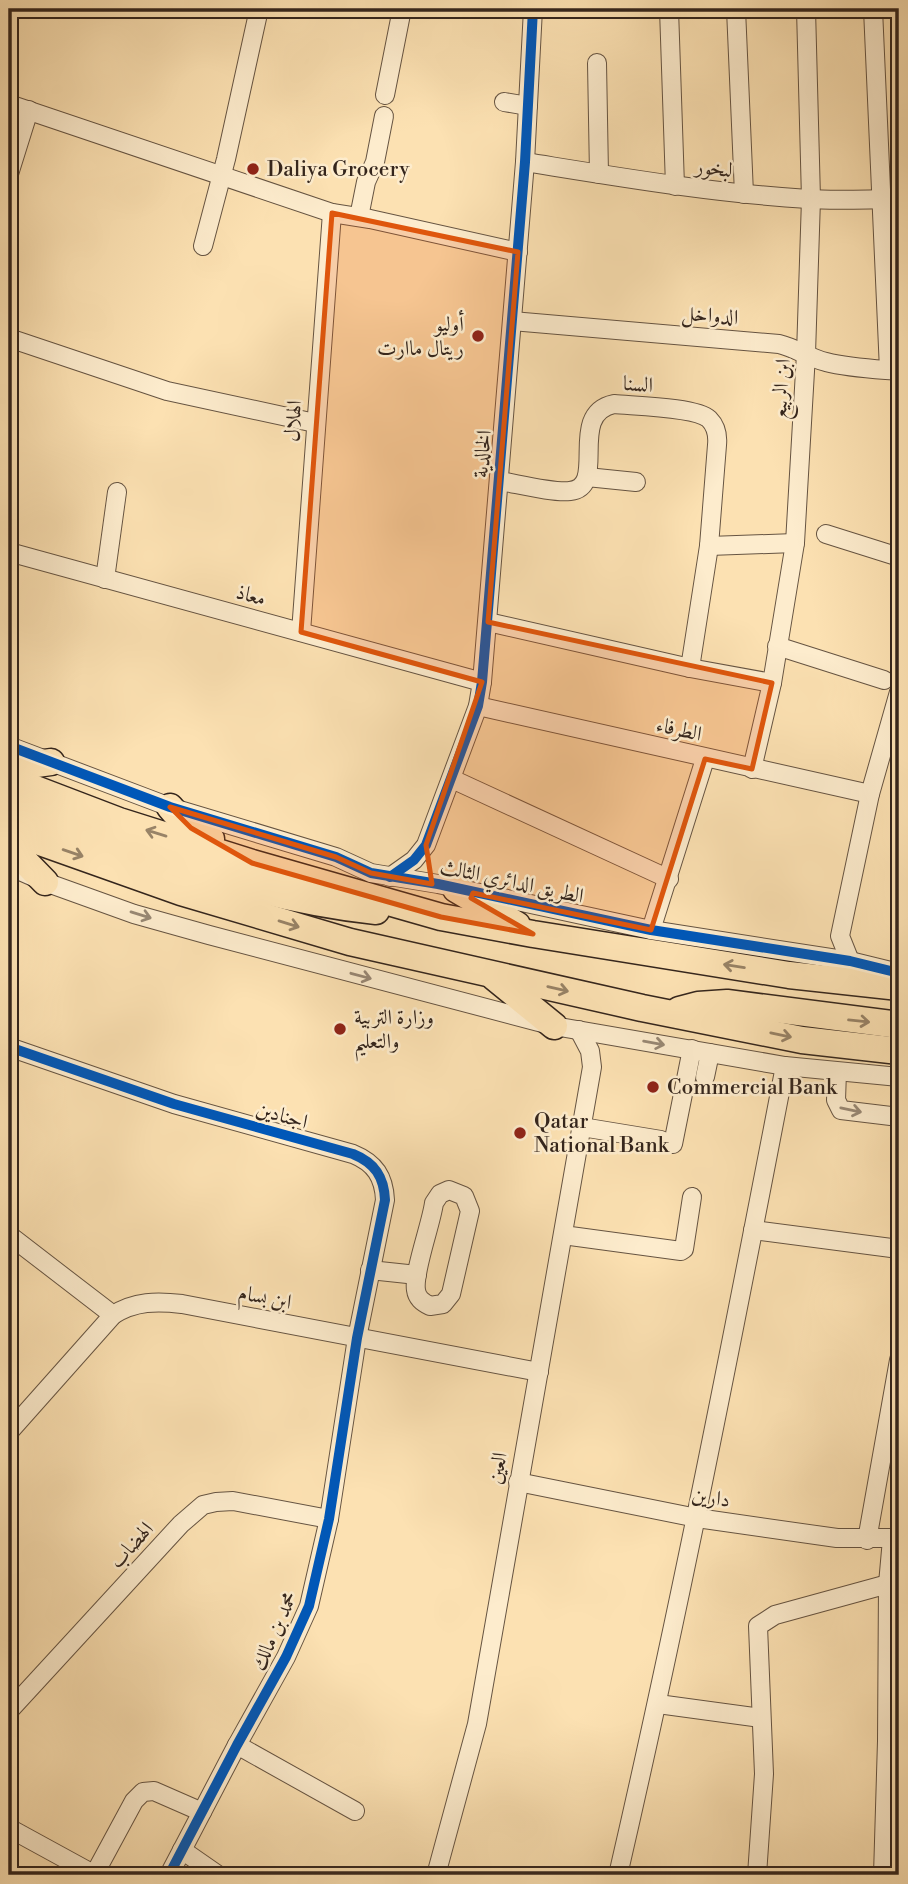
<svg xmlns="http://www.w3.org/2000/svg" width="908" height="1884" viewBox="0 0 908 1884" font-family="'Libre Bodoni',Amiri,serif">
<rect width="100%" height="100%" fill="#fce1b2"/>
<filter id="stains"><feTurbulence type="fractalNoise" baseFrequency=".00286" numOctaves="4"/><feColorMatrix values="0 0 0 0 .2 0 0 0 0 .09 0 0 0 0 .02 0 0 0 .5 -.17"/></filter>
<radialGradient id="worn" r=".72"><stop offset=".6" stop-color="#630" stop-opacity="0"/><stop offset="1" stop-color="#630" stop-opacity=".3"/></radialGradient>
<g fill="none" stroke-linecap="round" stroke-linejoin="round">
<defs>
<g id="minor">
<path d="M 669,9 L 675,186"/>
<path d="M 736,9 L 744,194"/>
<path d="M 873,9 L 889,370"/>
<path d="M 597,63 L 599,174"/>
<path d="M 385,95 L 402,9"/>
<path d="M 504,102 L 528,106"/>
<path d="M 9,104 L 332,213 L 370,219 L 518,252"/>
<path d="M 525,162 C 619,177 712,193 808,199 C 838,201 869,199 899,199"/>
<path d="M 9,174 L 29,110"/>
<path d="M 359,217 L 366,182 L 375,162 L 384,116"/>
<path d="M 203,246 L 226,159 L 259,9"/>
<path d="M 512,321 L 779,344 C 796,348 809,358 826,362 C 849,368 875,369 899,371"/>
<path d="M 9,338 L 167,391 L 315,423"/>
<path d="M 587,477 L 636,482"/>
<path d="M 500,481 C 518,484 553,493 570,491 C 609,487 566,414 614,404 C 634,406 696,407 709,419 C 716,426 718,435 717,445 L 709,546 L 690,668"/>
<path d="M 826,534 L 899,557"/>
<path d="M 709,546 L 795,543"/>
<path d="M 9,552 L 482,682"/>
<path d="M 105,579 L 117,492"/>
<path d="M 488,622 L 690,668 L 772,683"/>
<path d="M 301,632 L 332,213"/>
<path d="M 777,646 L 884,680"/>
<path d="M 478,706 L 870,794"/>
<path d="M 9,746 L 170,807 L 336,857 L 371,873 L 438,884 L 651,930 L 850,961 L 899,973"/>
<path d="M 752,769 L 772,683 L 795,543 L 806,354 L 811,199 L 806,9"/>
<path d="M 452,779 L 669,879"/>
<path d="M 9,866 L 45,882 L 134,914 L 209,935 L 554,1026 L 785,1066 L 899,1077"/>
<path d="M 390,877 L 414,860 L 426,845 L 478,706 L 482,682 L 525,162 L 533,9"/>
<path d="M 651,930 L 705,759"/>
<path d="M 850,961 L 840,936 L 870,794 L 899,692"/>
<path d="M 9,1047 L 174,1104 L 353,1154 C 375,1163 384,1177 385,1200 L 357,1338 L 329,1519 L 309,1606 L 286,1657 L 237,1745 L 169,1875"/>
<path d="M 837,1072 L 836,1100 L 841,1110 L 899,1117"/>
<path d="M 705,1077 L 710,1053"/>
<path d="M 582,1127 L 661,1140"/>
<path d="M 673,1144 L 692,1049"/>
<path d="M 449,1190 L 464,1196 L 470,1211 L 451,1294 L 443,1304 L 430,1306 C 422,1302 417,1298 416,1290 C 413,1272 431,1225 434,1203 L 440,1194 Z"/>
<path d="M 753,1230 L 899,1249"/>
<path d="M 9,1235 L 113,1315 C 135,1301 157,1301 182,1304 L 539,1372"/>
<path d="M 563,1235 L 681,1251 L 684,1249 L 692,1197"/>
<path d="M 370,1270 L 417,1275"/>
<path d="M 9,1432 L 113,1315"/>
<path d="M 518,1482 L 697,1518 L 837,1538 L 899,1538"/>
<path d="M 867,1540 L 899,1360"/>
<path d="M 658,1704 L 761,1718"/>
<path d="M 9,1711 L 181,1524 L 203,1505 L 216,1502 L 233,1501 L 329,1519"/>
<path d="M 237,1745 L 355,1811"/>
<path d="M 9,1828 L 95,1875"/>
<path d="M 182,1850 L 218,1875"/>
<path d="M 94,1875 L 134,1801 L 143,1792 L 154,1791 L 202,1812"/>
<path d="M 436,1875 L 477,1724 L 592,1067 L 590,1051 L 579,1030"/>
<path d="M 618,1875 C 680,1607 733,1336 785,1066"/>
<path d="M 757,1875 L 764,1774 L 758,1626 L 775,1615 L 888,1584"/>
<path d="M 883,1875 L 887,1741 L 888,1584 L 892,1539"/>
</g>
<g id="highway">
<path d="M 9,762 L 29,765 L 51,762"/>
<path d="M 9,779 L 119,821 L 252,863 L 441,917 L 533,934 L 789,975 L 899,987"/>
<path d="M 9,805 C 130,849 247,898 376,911"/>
<path d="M 170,807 L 183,822 L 211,839"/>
<path d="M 9,831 L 181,892 L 350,942 L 642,1008 L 802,1040 L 899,1051"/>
<path d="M 9,845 L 45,882"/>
<path d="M 456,889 L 517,925"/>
<path d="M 494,977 L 554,1026"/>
<path d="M 679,1010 L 698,1005 L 727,1003 L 899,1025"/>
</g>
</defs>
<!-- minor casing -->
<use href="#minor" stroke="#665442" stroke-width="20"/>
<!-- highway casing -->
<use href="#highway" stroke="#34251c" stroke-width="29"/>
<!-- minor -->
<use href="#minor" stroke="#fdeccd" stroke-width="18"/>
<!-- highway -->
<use href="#highway" stroke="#fce1b2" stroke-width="26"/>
<defs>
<g id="cycleway">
<path d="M 9,746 L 170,807 L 336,857 L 371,873 L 438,884 L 651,930 L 850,961 L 899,973"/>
<path d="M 390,877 L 414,860 L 426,845 L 478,706 L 482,682 L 525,162 L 533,9"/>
<path d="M 9,1047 L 174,1104 L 353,1154 C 375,1163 384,1177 385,1200 L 357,1338 L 329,1519 L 309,1606 L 286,1657 L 237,1745 L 169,1875"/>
</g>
</defs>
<!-- cycleway casing -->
<use href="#cycleway" stroke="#fdeccd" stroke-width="15"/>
<!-- cycleway -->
<use href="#cycleway" stroke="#0057b8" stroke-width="10"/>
</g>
<!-- one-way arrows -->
<defs><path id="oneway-shaft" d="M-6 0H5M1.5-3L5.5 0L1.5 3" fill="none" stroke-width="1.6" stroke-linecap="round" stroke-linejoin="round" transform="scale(1.75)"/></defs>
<g stroke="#988367">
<use href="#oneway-shaft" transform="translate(156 833) rotate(-163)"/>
<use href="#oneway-shaft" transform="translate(73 853) rotate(19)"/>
<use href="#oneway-shaft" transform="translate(289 924) rotate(17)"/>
<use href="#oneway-shaft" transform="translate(734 966) rotate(-171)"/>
<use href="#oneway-shaft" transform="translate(558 989) rotate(13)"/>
<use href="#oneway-shaft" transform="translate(859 1021) rotate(6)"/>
<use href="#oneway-shaft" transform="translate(781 1035) rotate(12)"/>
</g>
<g stroke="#988874">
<use href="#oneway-shaft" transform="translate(141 915) rotate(17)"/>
<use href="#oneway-shaft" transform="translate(361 976) rotate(15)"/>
<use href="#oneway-shaft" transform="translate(654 1043) rotate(10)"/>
<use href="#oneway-shaft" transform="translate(851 1110) rotate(12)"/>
</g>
<!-- marked area -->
<path fill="#df560d" fill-opacity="0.2" stroke="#df560d" stroke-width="5" stroke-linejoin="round" d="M 332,213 L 518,252 L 488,622 L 772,683 L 752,769 L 705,759 L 651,930 L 473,893 L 471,898 L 533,934 L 441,917 L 252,863 L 191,828 L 170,807 L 336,857 L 371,873 L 432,884 L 426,845 L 482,682 L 301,632 Z"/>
<!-- markers -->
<g fill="#8f2418" stroke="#fdeccd" stroke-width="2.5">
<circle cx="253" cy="169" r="7"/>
<circle cx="478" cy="336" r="7"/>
<circle cx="340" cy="1029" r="7"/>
<circle cx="653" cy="1087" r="7"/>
<circle cx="520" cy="1133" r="7"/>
</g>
<g text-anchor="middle" stroke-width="5" stroke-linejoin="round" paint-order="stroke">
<!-- street labels -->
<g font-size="21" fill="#34251c" stroke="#fdeccd">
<text transform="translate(714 168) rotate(7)" y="7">لبخور</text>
<text transform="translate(710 315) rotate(5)" y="7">الدواخل</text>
<text transform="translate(638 384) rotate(4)" y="7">السنا</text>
<text transform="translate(781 389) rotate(-86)" y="7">ابن الربيع</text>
<text transform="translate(293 421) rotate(-86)" y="7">الهلال</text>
<text transform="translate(482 454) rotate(-85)" y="7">الخالدية</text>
<text transform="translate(251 595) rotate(15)" y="7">معاذ</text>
<text transform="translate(679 729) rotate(13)" y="7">الطرفاء</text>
<text transform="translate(512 881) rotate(12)" y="7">الطريق الدائري الثالث</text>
<text transform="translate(282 1115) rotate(16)" y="7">اجنادين</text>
<text transform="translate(265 1297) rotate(11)" y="7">ابن بسام</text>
<text transform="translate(497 1468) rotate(-79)" y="7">العين</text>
<text transform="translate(711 1497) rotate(9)" y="7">دارين</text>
<text transform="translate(131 1545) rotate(-48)" y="7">الهضاب</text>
<text transform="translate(274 1631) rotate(-66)" y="7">محمد بن مالك</text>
</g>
<!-- poi labels -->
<g font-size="21" fill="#34251c" stroke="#fdeccd" text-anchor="start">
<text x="267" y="176">Daliya Grocery</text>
<text x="464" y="331" text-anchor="end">أوليو<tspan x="464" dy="24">ريتال ماارت</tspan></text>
<text x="354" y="1024">وزارة التربية<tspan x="354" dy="24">والتعليم</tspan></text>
<text x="667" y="1094">Commercial Bank</text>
<text x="534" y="1128">Qatar<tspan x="534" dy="24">National Bank</tspan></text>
</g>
</g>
<!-- margin -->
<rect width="908" height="1884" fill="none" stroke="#fce1b2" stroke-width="35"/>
<rect x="10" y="10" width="887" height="1863" fill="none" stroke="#34251c" stroke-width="3.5"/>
<rect x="18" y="18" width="873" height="1849" fill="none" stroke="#34251c" stroke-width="2"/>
<rect width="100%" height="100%" filter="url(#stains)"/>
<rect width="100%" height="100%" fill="url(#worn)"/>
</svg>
